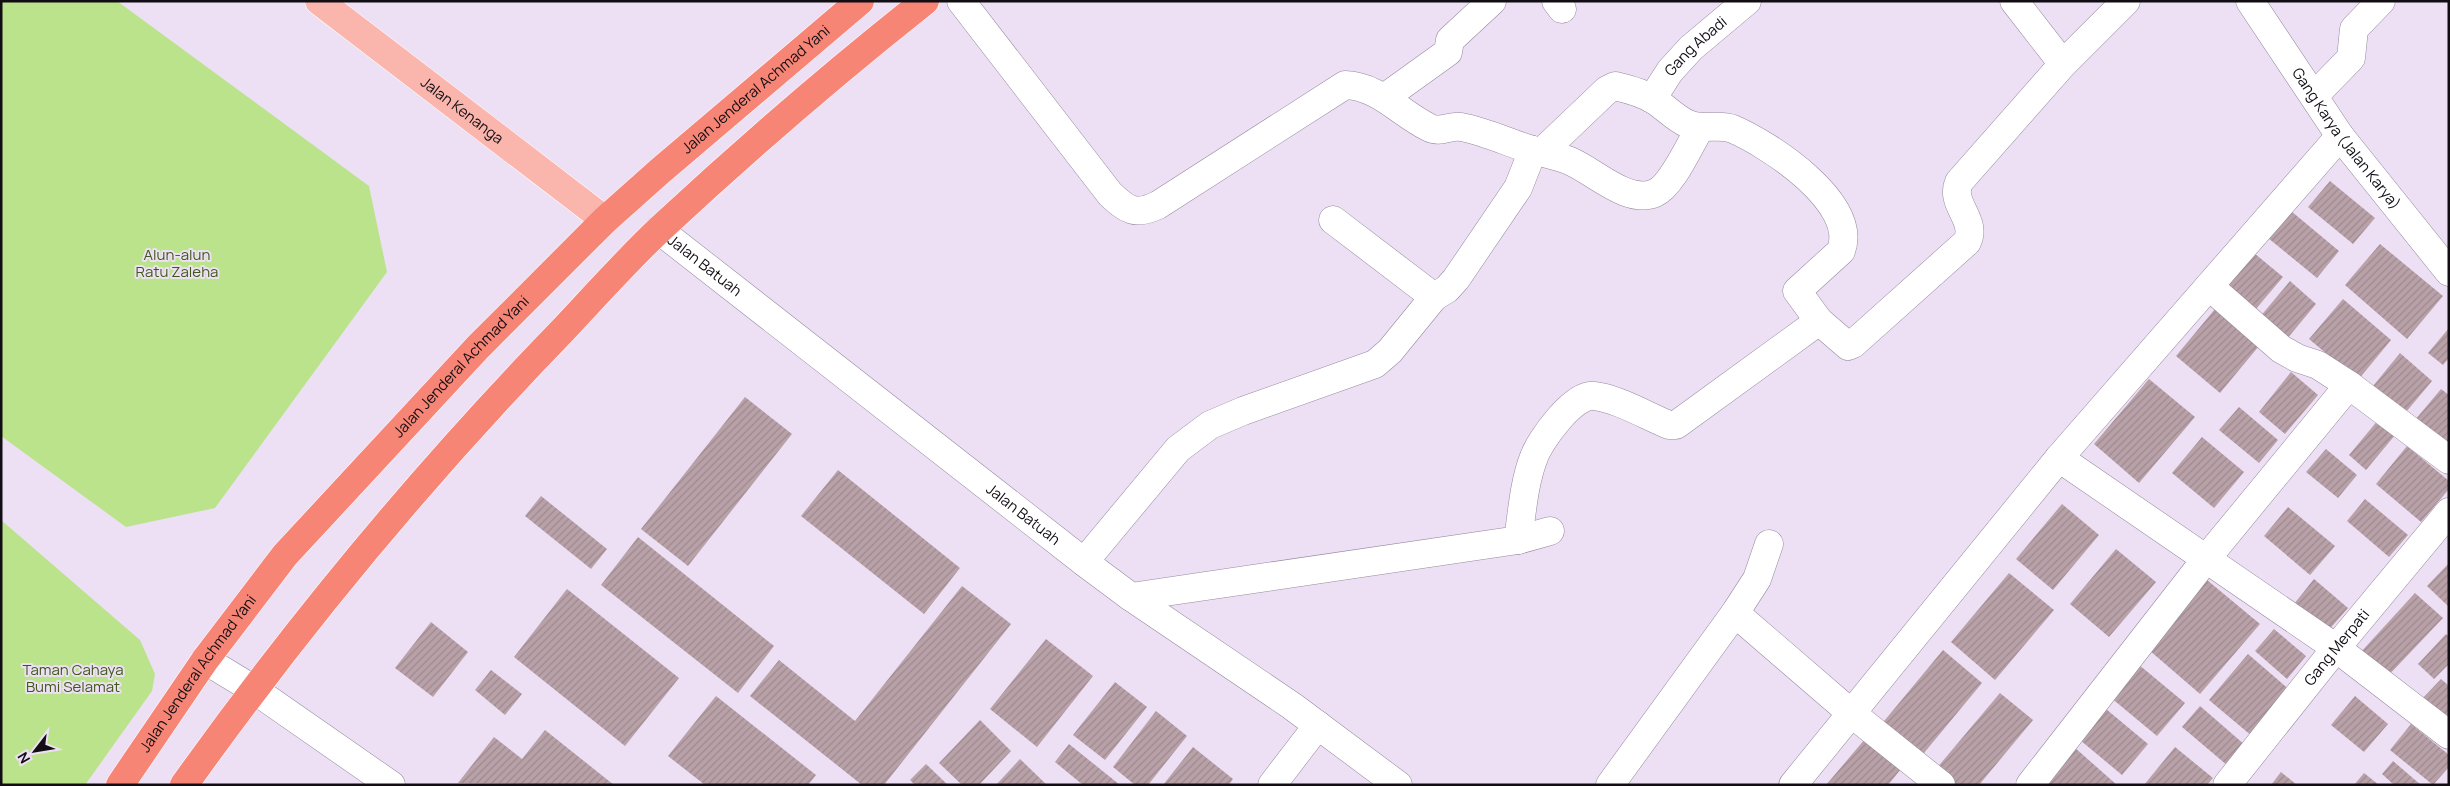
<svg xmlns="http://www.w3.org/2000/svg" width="2450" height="786" viewBox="0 0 2450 786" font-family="Manrope,sans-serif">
<defs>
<pattern id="building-hatch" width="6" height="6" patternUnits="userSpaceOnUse" patternTransform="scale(1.25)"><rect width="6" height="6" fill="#b9a1a8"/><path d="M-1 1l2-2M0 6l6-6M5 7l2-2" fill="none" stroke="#9e8990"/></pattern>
</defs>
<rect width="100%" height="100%" fill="#ede0f5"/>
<!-- park -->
<g fill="#bbe38c">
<path d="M 1,1 L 117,1 L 369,186 L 387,272 L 215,508 L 126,527 L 1,436 Z"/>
<path d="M 1,520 L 140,640 L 155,674 L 152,691 L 85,785 L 1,785 Z"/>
</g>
<!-- building -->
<g fill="url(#building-hatch)">
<path d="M 2330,181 L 2375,218 L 2353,244 L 2308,207 Z"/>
<path d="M 2291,211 L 2339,251 L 2317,278 L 2268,238 Z"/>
<path d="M 2380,244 L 2443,296 L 2407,339 L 2345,285 Z"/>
<path d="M 2254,253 L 2283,277 L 2255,310 L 2226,286 Z"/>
<path d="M 2290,281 L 2316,304 L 2286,340 L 2259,318 Z"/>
<path d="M 2343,299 L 2391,340 L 2358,380 L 2309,339 Z"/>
<path d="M 2215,309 L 2259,346 L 2220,393 L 2176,356 Z"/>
<path d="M 2449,328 L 2449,358 L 2443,365 L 2428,353 Z"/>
<path d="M 2400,353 L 2432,381 L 2401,418 L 2369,391 Z"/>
<path d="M 2291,372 L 2318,395 L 2285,434 L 2259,412 Z"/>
<path d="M 2149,379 L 2195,417 L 2139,483 L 2094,444 Z"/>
<path d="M 2441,389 L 2449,395 L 2449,448 L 2415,420 Z"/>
<path d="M 745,397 L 792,434 L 688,566 L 641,529 Z"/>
<path d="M 2239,407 L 2278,440 L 2259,463 L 2219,430 Z"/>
<path d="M 2379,419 L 2396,434 L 2366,470 L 2349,455 Z"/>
<path d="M 2202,437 L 2244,472 L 2214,508 L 2172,473 Z"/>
<path d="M 2407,446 L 2449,481 L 2449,489 L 2421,522 L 2376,484 Z"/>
<path d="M 2326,449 L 2357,475 L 2338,498 L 2306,472 Z"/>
<path d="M 838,470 L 960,568 L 924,614 L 801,516 Z"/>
<path d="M 541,496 L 607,549 L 591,569 L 525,516 Z"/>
<path d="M 2365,499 L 2408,535 L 2389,557 L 2347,521 Z"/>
<path d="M 2062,504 L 2099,535 L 2053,590 L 2016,559 Z"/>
<path d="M 2288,507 L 2335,546 L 2310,575 L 2264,536 Z"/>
<path d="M 638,537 L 774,646 L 738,693 L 601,585 Z"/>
<path d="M 2116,549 L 2156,582 L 2109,637 L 2070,604 Z"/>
<path d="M 2449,563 L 2449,607 L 2427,586 Z"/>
<path d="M 2009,573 L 2054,610 L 1995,680 L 1951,642 Z"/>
<path d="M 2314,579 L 2348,608 L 2327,632 L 2294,604 Z"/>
<path d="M 2207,580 L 2260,624 L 2200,694 L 2149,650 Z"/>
<path d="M 962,586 L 1011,624 L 884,785 L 862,785 L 750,696 L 779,660 L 855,721 Z"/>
<path d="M 567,589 L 679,678 L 625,746 L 514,657 Z"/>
<path d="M 2415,593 L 2443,618 L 2386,678 L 2360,653 Z"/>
<path d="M 431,622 L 468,652 L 433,697 L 395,668 Z"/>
<path d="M 2274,629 L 2306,656 L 2287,679 L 2255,651 Z"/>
<path d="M 2446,634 L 2449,637 L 2449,664 L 2434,679 L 2418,664 Z"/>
<path d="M 1046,639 L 1093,676 L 1037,747 L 990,709 Z"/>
<path d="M 1943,650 L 1982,683 L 1919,759 L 1880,726 Z"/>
<path d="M 2248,654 L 2292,692 L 2253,737 L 2209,700 Z"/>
<path d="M 2138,664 L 2185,703 L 2157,736 L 2110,697 Z"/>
<path d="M 491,670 L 522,694 L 505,715 L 475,690 Z"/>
<path d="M 2441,679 L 2449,686 L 2449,727 L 2421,700 Z"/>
<path d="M 1115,682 L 1147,707 L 1105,760 L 1073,735 Z"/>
<path d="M 2000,693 L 2033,720 L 1979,785 L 1954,785 L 1936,769 Z"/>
<path d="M 716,696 L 816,775 L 808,785 L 705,785 L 668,756 Z"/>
<path d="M 2355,696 L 2388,724 L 2364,752 L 2331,725 Z"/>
<path d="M 2200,706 L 2245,745 L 2228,766 L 2182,727 Z"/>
<path d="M 2106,709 L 2148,744 L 2122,775 L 2080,740 Z"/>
<path d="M 1156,711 L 1187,736 L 1148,785 L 1135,785 L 1113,767 Z"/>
<path d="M 980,720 L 1011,751 L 979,785 L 962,785 L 939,763 Z"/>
<path d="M 2411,724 L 2449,755 L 2449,767 L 2433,785 L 2390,750 Z"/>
<path d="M 545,730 L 614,785 L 458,783 L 494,737 L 522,759 Z"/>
<path d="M 1865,739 L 1901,769 L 1888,785 L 1826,785 Z"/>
<path d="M 1069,744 L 1120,785 L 1083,785 L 1055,762 Z"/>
<path d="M 1193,747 L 1233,779 L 1229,785 L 1163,785 Z"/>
<path d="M 2074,747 L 2117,785 L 2042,785 Z"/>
<path d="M 2175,747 L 2213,778 L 2207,785 L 2144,785 Z"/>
<path d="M 1020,759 L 1047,785 L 996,785 Z"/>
<path d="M 2393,761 L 2421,785 L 2394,785 L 2382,774 Z"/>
<path d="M 926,764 L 948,785 L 915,785 L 910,780 Z"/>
<path d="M 2281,772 L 2297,785 L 2271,785 Z"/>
<path d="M 2364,773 L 2379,785 L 2354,785 Z"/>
</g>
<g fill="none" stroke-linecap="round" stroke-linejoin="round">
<defs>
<g id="minor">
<path d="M 961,1 L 1110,194 C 1127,210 1135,216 1158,205 L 1345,85 C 1378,86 1400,113 1428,127 C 1440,134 1450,125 1461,127 C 1483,131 1505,141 1526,148 C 1541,153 1555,155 1570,161 C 1594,171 1628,205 1655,193 C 1672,186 1690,144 1700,128"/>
<path d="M 1556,1 L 1562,9"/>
<path d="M 2014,1 L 2063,64"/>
<path id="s1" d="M 2250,1 L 2340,136 L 2449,272"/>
<path d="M 2314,96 L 2351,58 L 2354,29 L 2381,1"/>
<path d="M 1384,98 L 1448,52 L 1450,40 L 1492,1"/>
<path id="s2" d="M 1652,99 L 1670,71 L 1691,48 L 1747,1"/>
<path d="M 1543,151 L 1607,90 L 1615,86 C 1628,89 1643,93 1654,100 C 1665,107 1676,119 1688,124 C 1703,131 1718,123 1733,129 C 1770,145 1859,203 1841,251 L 1797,291 L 1819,321"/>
<path d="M 1333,220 L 1434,297"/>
<path id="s3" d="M 659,230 L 1084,562 L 1131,597 L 1292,706 L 1398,785"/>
<path d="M 2209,286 L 2281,349 L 2297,358 L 2318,365 L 2349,385"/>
<path d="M 2059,458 L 2336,648 L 2449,735"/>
<path d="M 1518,540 L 1550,531"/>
<path d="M 1084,562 L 1178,449 L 1210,425 L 1243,411 L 1375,364 L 1390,351 L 1434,297 L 1447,289 L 1456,279 L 1518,188 L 1533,150"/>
<path d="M 1131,597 L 1518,540 C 1522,513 1524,482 1534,457 C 1540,440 1574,393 1594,396 C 1616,398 1647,416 1669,425 L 1676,425 L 1819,321 L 1848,346 L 1853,344 L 1967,242 C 1978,220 1949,204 1959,182 L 2063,64 L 2126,1"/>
<path d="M 1735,613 L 1851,713 L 1941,785"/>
<path d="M 205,660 L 253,689 L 391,785"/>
<path d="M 1272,785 L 1318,725"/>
<path d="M 1610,785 L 1735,613 L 1757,579 L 1769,544"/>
<path d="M 1793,785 L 2059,458 L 2340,136"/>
<path d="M 2030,785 L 2206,559 L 2349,385 L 2449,460"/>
<path id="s4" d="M 2227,785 L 2336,648 L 2449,512"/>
</g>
<g id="major">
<path id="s5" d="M 319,1 L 605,220"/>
</g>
<g id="highway">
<path id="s6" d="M 120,785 L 205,660 L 285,555 L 478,347 L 605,220 L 660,171 L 860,1"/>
<path d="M 184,785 C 299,624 426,471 563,330 C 595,296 627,260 661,228 C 746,149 834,73 925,1"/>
</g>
</defs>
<!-- minor casing -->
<use href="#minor" stroke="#958a9d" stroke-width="29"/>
<!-- major casing -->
<use href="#major" stroke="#fff" stroke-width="29"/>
<!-- highway casing -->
<use href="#highway" stroke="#fff" stroke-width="29"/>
<!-- minor -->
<use href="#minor" stroke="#fff" stroke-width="28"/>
<!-- major -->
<use href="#major" stroke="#fab6ad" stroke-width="28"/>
<!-- highway -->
<use href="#highway" stroke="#f78576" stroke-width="28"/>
</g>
<g text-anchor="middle" stroke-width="4" stroke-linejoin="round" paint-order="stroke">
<!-- street labels -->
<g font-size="15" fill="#110d13" stroke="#ede0f5">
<text dy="5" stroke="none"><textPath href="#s2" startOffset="69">Gang Abadi</textPath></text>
<text dy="5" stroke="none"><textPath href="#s6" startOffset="946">Jalan Jenderal Achmad Yani</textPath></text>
<text dy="5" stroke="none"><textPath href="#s5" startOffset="180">Jalan Kenanga</textPath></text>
<text dy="5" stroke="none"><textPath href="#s1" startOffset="168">Gang Karya (Jalan Karya)</textPath></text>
<text dy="5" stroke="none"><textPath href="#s3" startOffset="58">Jalan Batuah</textPath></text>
<text dy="5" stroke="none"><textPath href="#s6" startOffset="541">Jalan Jenderal Achmad Yani</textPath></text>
<text dy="5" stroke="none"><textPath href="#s3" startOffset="462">Jalan Batuah</textPath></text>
<text dy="5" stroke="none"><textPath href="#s4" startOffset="176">Gang Merpati</textPath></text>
<text dy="5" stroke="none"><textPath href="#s6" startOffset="136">Jalan Jenderal Achmad Yani</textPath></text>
</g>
<!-- park labels -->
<g font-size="15" fill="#3f581a" stroke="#ede0f5">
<text x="177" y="260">Alun-alun<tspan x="177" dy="17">Ratu Zaleha</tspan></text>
<text x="73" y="675">Taman Cahaya<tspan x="73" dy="17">Bumi Selamat</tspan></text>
</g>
</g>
<!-- border -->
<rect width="2450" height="786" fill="none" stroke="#110d13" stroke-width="5"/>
<!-- north arrow -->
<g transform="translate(35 751) rotate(239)" stroke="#ede0f5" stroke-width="4" paint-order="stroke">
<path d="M0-4L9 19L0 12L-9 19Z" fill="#110d13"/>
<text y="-8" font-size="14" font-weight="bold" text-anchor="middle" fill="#110d13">N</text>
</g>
</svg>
